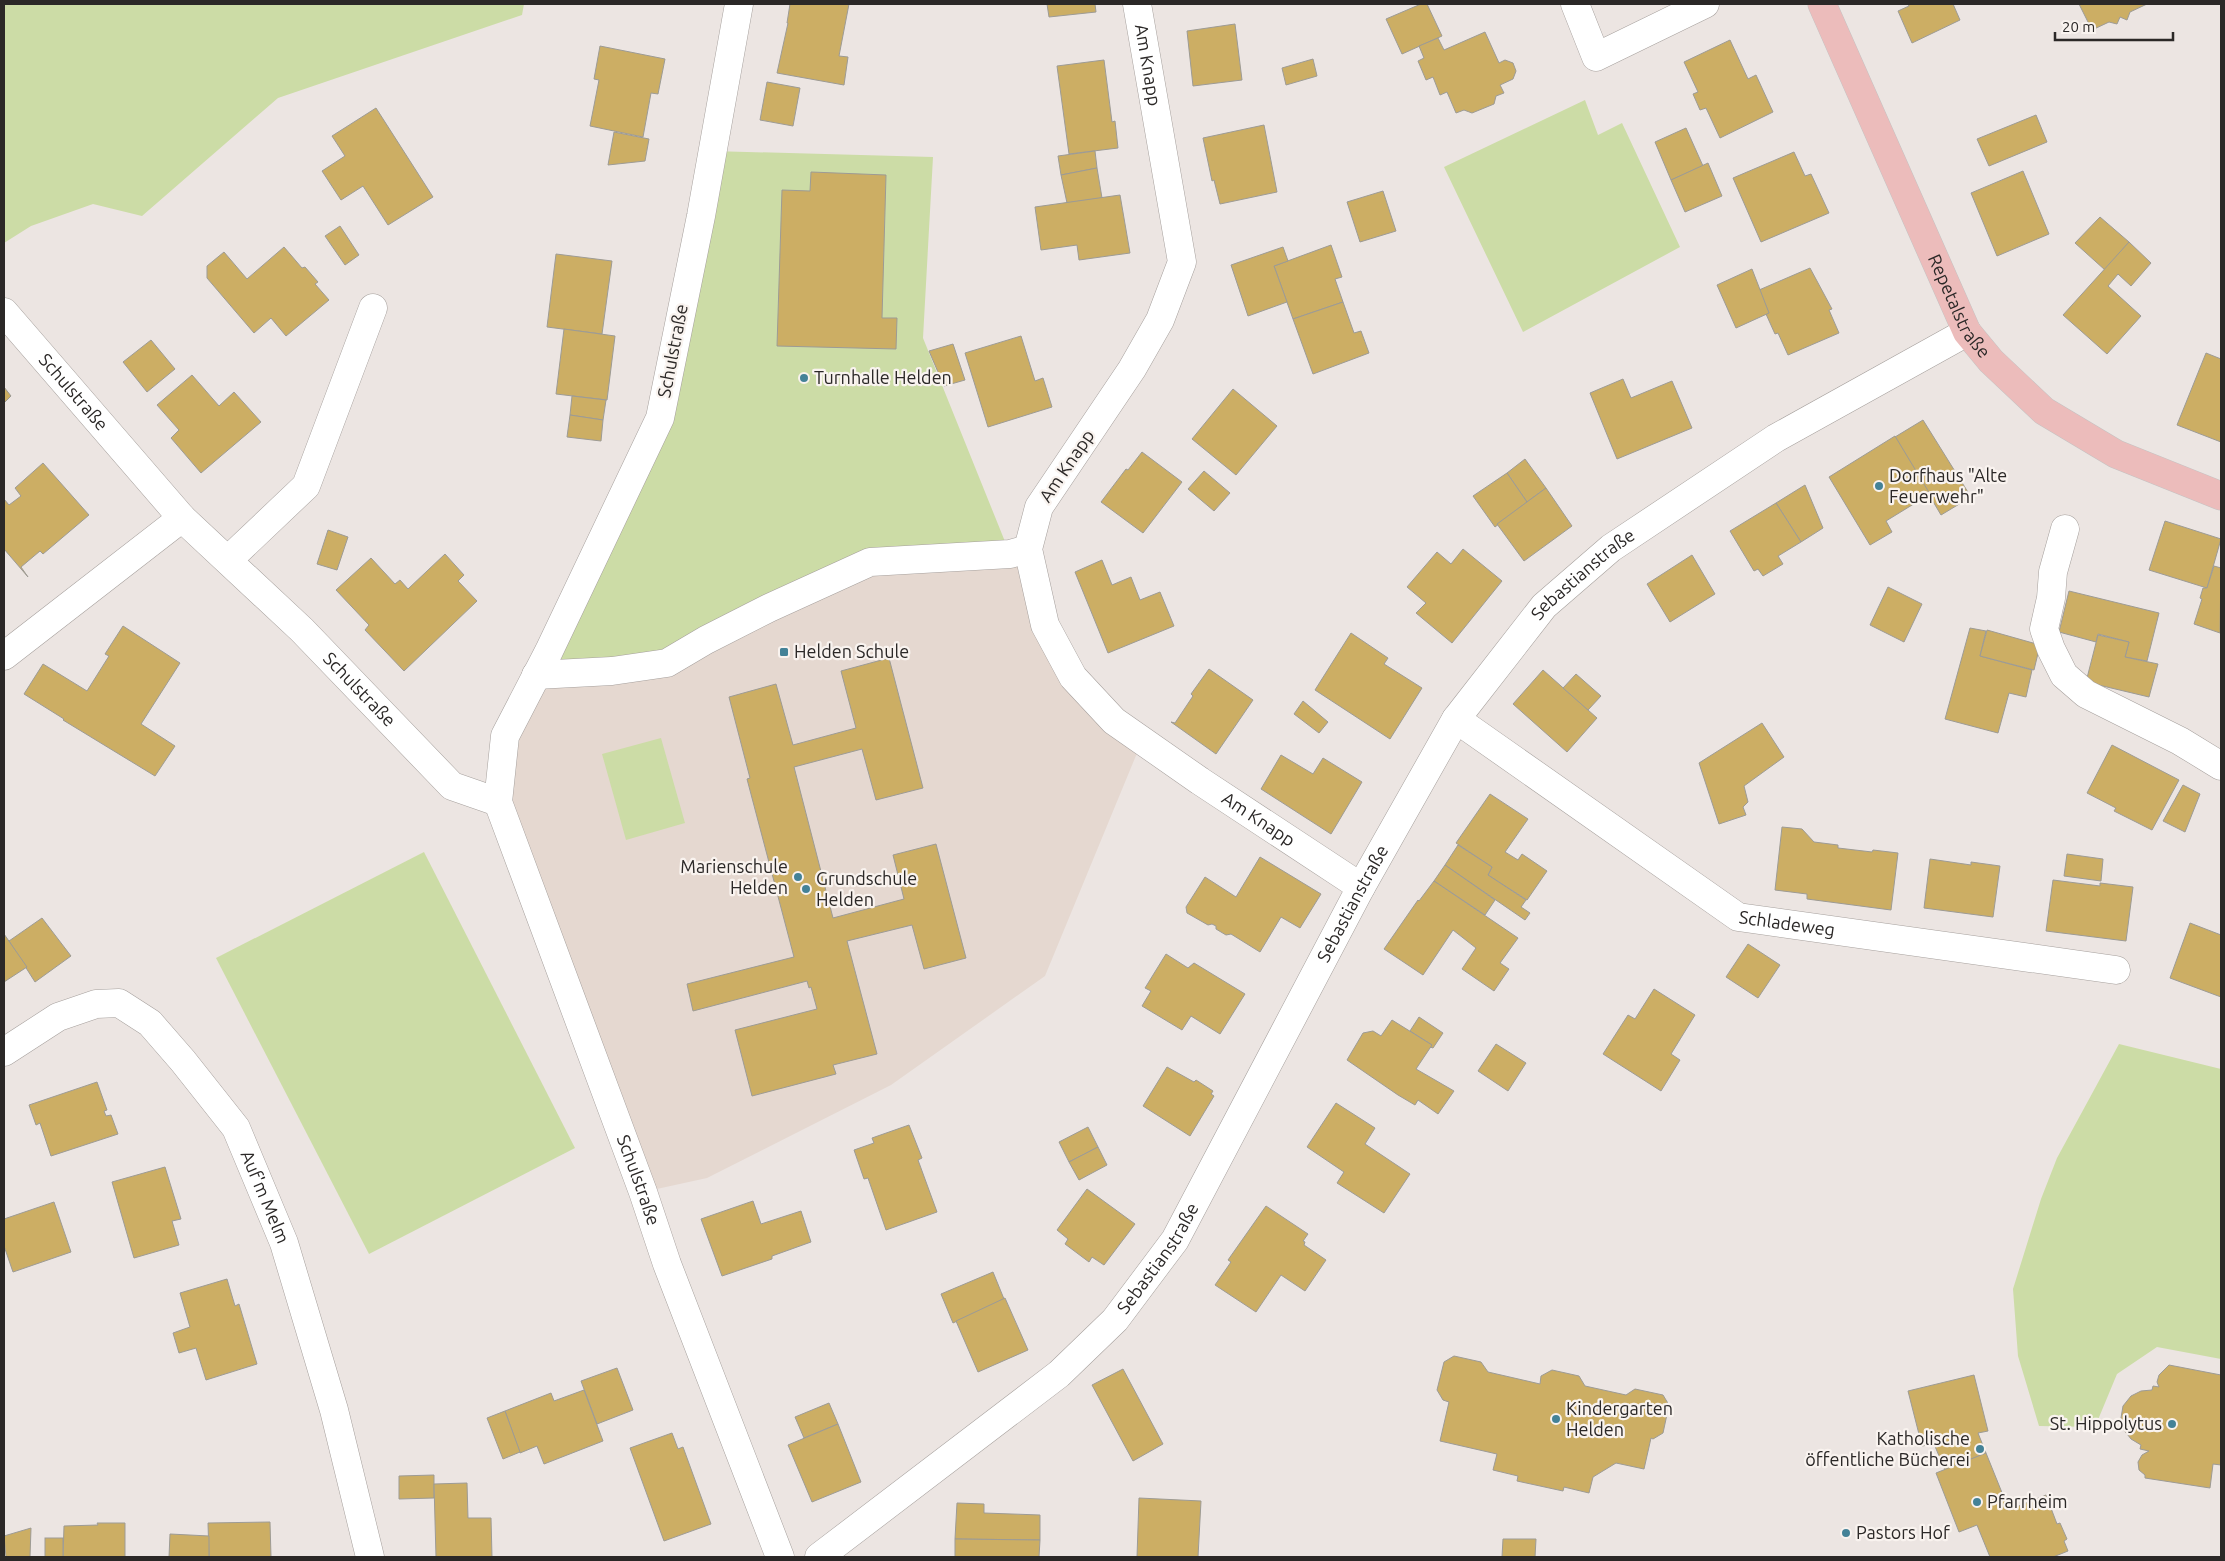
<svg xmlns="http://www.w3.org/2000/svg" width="2225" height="1561" viewBox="0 0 2225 1561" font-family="Ubuntu,sans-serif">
<rect width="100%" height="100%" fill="#ece5e2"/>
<!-- built -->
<path fill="#e5d8d0" d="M 1028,549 L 1045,625 L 1142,741 L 1045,976 L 891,1085 L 707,1178 L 643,1192 L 498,802 L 536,675 L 870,562 Z"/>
<!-- green -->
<g fill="#ccdca6">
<path d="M 4,4 L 524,4 L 522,15 L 278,98 L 142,216 L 93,204 L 31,226 L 4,243 Z"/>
<path d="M 1585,100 L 1598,135 L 1622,123 L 1680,247 L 1523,332 L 1444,167 Z"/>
<path d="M 712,151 L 933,157 L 923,338 L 1010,554 L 870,562 L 667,663 L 536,675 L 660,418 Z"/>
<path d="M 661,738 L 685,823 L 626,840 L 602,754 Z"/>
<path d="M 424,852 L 575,1148 L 369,1254 L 216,958 Z"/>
<path d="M 2119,1044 L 2221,1069 L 2221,1359 L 2157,1347 L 2117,1374 L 2095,1427 L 2039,1426 L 2018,1356 L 2013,1289 L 2041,1199 L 2057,1158 Z"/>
</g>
<!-- building -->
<g fill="#ccae64" stroke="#9d9b95">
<path d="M 790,4 L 849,4 L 839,56 L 848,57 L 844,85 L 777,73 L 788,23 L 787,23 Z"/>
<path d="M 1047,4 L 1095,4 L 1096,12 L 1049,17 Z"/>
<path d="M 1421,4 L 1427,4 L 1442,36 L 1402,54 L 1386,19 Z"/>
<path d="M 1908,4 L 1953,4 L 1960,20 L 1912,43 L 1898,11 L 1909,6 Z"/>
<path d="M 2079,4 L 2147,4 L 2130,12 L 2127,20 L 2120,17 L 2117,24 L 2109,22 L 2092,30 Z"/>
<path d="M 1235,24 L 1242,80 L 1193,86 L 1187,31 Z"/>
<path d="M 1485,32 L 1499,63 L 1505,60 L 1513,63 L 1516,71 L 1513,79 L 1500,85 L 1504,93 L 1496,96 L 1494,104 L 1472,113 L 1464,110 L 1456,113 L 1447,92 L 1440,95 L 1433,77 L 1426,80 L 1418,61 L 1424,58 L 1419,46 L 1438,38 L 1444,50 Z"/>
<path d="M 1730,40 L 1748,79 L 1756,75 L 1773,112 L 1720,138 L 1706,108 L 1700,110 L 1693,94 L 1698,92 L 1684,62 Z"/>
<path d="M 600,46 L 665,59 L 658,94 L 651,93 L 643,137 L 590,126 L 599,80 L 594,79 Z"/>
<path d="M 1313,59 L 1317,76 L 1286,85 L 1282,68 Z"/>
<path d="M 1104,60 L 1112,122 L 1115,121 L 1118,148 L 1069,154 L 1057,66 Z"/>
<path d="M 767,82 L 800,88 L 793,126 L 760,120 Z"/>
<path d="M 376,108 L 433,197 L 388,225 L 363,186 L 341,200 L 322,171 L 345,156 L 332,136 Z"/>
<path d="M 2036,115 L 2047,142 L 1989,166 L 1977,139 Z"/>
<path d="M 1264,125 L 1277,192 L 1220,204 L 1214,180 L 1212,181 L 1203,138 Z"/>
<path d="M 1686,128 L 1703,166 L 1671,180 L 1655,142 Z"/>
<path d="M 614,132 L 649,139 L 645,161 L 608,165 Z"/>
<path d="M 1095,151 L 1097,168 L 1061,175 L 1058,156 Z"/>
<path d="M 1794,152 L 1805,176 L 1811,174 L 1829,213 L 1761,242 L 1733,178 Z"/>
<path d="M 1708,163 L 1722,196 L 1685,212 L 1671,180 Z"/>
<path d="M 1097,168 L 1102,198 L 1067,203 L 1061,175 Z"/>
<path d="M 2023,171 L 2049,234 L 1997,256 L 1971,193 Z"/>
<path d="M 811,172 L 886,175 L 882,318 L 897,318 L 896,349 L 777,346 L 782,190 L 810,191 Z"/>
<path d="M 1383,191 L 1396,231 L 1360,242 L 1347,202 Z"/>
<path d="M 1120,195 L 1130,253 L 1079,260 L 1077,245 L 1041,250 L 1035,207 Z"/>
<path d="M 2100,217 L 2129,242 L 2105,270 L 2075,243 Z"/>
<path d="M 340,226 L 359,255 L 345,265 L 325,236 Z"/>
<path d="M 2129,242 L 2151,263 L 2131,286 L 2118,274 L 2108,286 L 2141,316 L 2107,354 L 2063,315 Z"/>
<path d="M 1331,245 L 1342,277 L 1335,279 L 1343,302 L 1293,319 L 1274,266 Z"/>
<path d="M 284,247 L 302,268 L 305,267 L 318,282 L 315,284 L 329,300 L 286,336 L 271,318 L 254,333 L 207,278 L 207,266 L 224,252 L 247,279 Z"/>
<path d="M 1283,247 L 1288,261 L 1274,266 L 1287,302 L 1248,316 L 1231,265 Z"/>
<path d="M 556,254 L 612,261 L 602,334 L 547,327 Z"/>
<path d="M 1810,268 L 1832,309 L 1829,310 L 1839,333 L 1788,355 L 1778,333 L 1775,334 L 1766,314 L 1769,313 L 1759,290 Z"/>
<path d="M 1752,269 L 1769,313 L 1736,328 L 1717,285 Z"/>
<path d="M 1343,302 L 1354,333 L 1361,331 L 1369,353 L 1313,374 L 1293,319 Z"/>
<path d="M 564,329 L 615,336 L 607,400 L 556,394 Z"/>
<path d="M 1021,336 L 1035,381 L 1043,378 L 1052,407 L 988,427 L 965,353 Z"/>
<path d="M 151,340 L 175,369 L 147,392 L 123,362 Z"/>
<path d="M 953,344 L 965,380 L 944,386 L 929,351 Z"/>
<path d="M 2206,353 L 2221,359 L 2221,442 L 2177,425 Z"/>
<path d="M 192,375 L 219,406 L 234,392 L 261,422 L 201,473 L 171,438 L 179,430 L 157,405 Z"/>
<path d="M 1623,379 L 1631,398 L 1672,381 L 1692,428 L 1617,459 L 1590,393 Z"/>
<path d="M 4,387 L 11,396 L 4,403 Z"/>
<path d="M 1233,389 L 1277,426 L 1236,475 L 1192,439 Z"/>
<path d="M 572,396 L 606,400 L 603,420 L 570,415 Z"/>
<path d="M 570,415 L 603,420 L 601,441 L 567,437 Z"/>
<path d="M 1923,420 L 1971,497 L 1941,515 L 1895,437 Z"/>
<path d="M 1895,436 L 1930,494 L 1886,521 L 1892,532 L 1870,545 L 1829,477 Z"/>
<path d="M 1142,452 L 1182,482 L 1143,533 L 1101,502 L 1126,469 L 1128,470 Z"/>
<path d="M 1525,459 L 1546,488 L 1527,502 L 1507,473 Z"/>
<path d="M 43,463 L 89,515 L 43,554 L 40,551 L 21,567 L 28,577 L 4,549 L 4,499 L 9,505 L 21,496 L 15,488 Z"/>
<path d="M 1204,471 L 1230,493 L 1214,511 L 1188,489 Z"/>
<path d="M 1507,473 L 1527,502 L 1495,527 L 1473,496 Z"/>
<path d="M 1805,485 L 1823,528 L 1801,542 L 1776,503 Z"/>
<path d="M 1546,488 L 1572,526 L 1524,561 L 1497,524 Z"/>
<path d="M 1776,503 L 1801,542 L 1778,556 L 1783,564 L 1763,576 L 1758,569 L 1754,571 L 1730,531 Z"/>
<path d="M 2165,521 L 2221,539 L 2207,588 L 2149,570 Z"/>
<path d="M 328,530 L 348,537 L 337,570 L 317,564 Z"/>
<path d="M 1463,549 L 1502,581 L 1452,643 L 1416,613 L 1426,603 L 1407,587 L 1437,552 L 1451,564 Z"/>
<path d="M 445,554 L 464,575 L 458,581 L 477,601 L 404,671 L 365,630 L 369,625 L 336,590 L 371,558 L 395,584 L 400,580 L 408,589 Z"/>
<path d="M 1692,555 L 1715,594 L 1670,622 L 1647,584 Z"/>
<path d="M 1102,560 L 1112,585 L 1131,577 L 1140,600 L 1160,592 L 1174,626 L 1108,653 L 1075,572 Z"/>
<path d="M 2214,566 L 2221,568 L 2220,633 L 2194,624 L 2202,599 L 2200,598 L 2203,588 L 2207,588 Z"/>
<path d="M 1888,587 L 1922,604 L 1904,642 L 1870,625 Z"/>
<path d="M 2069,591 L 2159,613 L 2147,661 L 2125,657 L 2129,642 L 2098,634 L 2096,642 L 2059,632 Z"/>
<path d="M 123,626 L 180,663 L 141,724 L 175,746 L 155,776 L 63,720 L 64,719 L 24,694 L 43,664 L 87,691 L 109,656 L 105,654 Z"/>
<path d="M 1970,628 L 1986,631 L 1980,656 L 2032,670 L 2026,697 L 2009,693 L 1998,733 L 1945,719 Z"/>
<path d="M 1987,630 L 2040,645 L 2034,670 L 1980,656 Z"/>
<path d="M 1351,633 L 1388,658 L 1384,664 L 1422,688 L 1390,739 L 1315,690 Z"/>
<path d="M 2098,635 L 2129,642 L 2125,657 L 2158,664 L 2149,697 L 2086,682 Z"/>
<path d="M 889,658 L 923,788 L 876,800 L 862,749 L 794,767 L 833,918 L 904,899 L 893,855 L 936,844 L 966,958 L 924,969 L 912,925 L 847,941 L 877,1054 L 833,1065 L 836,1074 L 752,1096 L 735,1030 L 817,1009 L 811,987 L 809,988 L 807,981 L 693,1011 L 687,984 L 794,957 L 747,779 L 750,778 L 729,697 L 776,684 L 793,745 L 856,728 L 841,671 Z"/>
<path d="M 1209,669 L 1253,700 L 1216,754 L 1171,722 L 1175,723 L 1193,696 L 1191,694 Z"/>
<path d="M 1543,670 L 1597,718 L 1567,752 L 1513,704 Z"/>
<path d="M 1576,674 L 1601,696 L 1588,710 L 1563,688 Z"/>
<path d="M 1303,701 L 1328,722 L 1319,733 L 1294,714 Z"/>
<path d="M 1762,723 L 1784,757 L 1744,786 L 1748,802 L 1743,807 L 1746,815 L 1719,824 L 1699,763 Z"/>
<path d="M 2112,745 L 2179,780 L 2152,830 L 2114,811 L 2116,808 L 2087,793 Z"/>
<path d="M 1281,755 L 1313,774 L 1323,758 L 1362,782 L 1331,834 L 1261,789 Z"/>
<path d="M 2183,785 L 2200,794 L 2185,832 L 2163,821 Z"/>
<path d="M 1490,794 L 1528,819 L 1505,852 L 1518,860 L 1522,854 L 1547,871 L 1527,900 L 1488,875 L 1492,867 L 1456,843 Z"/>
<path d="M 1782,827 L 1802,829 L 1814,842 L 1838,845 L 1838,848 L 1872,852 L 1873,850 L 1898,853 L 1891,910 L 1807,899 L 1807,894 L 1775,890 Z"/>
<path d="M 1458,845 L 1492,867 L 1488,875 L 1526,900 L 1521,907 L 1530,913 L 1525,920 L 1445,865 Z"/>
<path d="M 2067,854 L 2103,859 L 2101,881 L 2064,876 Z"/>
<path d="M 1260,857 L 1321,894 L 1300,928 L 1281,917 L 1260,952 L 1231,934 L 1226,935 L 1216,929 L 1216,926 L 1212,924 L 1208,925 L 1187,913 L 1186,907 L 1205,877 L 1236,897 Z"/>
<path d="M 1930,859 L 1971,865 L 1971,862 L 2000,866 L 1993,917 L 1924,908 Z"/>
<path d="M 1445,865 L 1495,900 L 1485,915 L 1434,881 Z"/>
<path d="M 2053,880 L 2100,886 L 2100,883 L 2133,887 L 2126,941 L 2046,931 Z"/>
<path d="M 1434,881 L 1518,938 L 1500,963 L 1509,969 L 1494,991 L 1462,969 L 1476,948 L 1453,930 L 1423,975 L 1384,949 L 1418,900 L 1419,901 Z"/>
<path d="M 42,918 L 71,956 L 35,982 L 9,941 Z"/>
<path d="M 2190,923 L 2221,935 L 2221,997 L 2170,978 Z"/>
<path d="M 4,934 L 27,967 L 4,982 Z"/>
<path d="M 1748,944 L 1780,965 L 1758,998 L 1726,977 Z"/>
<path d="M 1166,954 L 1188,968 L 1194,963 L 1245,994 L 1220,1034 L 1191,1016 L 1182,1030 L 1142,1006 L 1151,991 L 1145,988 Z"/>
<path d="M 1654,989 L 1695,1015 L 1671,1054 L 1680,1060 L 1661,1091 L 1603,1054 L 1628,1015 L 1635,1019 Z"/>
<path d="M 1419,1017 L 1443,1033 L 1433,1048 L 1430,1047 L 1432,1045 L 1410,1031 Z"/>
<path d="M 1392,1020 L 1432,1045 L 1416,1069 L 1454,1091 L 1438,1114 L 1418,1100 L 1415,1105 L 1398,1095 L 1347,1060 L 1363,1033 L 1373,1031 L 1381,1036 Z"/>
<path d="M 1496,1044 L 1526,1063 L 1508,1091 L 1478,1071 Z"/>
<path d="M 1167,1067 L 1194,1082 L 1196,1080 L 1213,1091 L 1211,1094 L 1214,1096 L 1190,1136 L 1143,1106 Z"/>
<path d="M 97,1082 L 107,1110 L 104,1111 L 106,1116 L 111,1115 L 118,1134 L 51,1156 L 40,1123 L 36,1125 L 29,1105 Z"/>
<path d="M 1336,1103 L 1375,1128 L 1365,1144 L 1410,1174 L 1384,1213 L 1337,1183 L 1344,1172 L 1307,1147 Z"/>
<path d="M 909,1125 L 922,1158 L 918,1160 L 937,1212 L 886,1230 L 868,1178 L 864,1179 L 854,1150 L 874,1143 L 872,1138 Z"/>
<path d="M 1088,1127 L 1098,1147 L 1069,1162 L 1059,1142 Z"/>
<path d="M 1098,1147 L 1107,1165 L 1079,1180 L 1069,1162 Z"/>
<path d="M 165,1167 L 181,1219 L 172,1221 L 179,1245 L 134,1258 L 112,1182 Z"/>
<path d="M 1087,1189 L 1135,1224 L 1104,1265 L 1092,1257 L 1089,1262 L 1065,1244 L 1068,1239 L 1057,1230 Z"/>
<path d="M 753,1201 L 761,1224 L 801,1211 L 811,1242 L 772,1256 L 772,1259 L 722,1276 L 701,1219 Z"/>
<path d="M 54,1202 L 71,1252 L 13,1272 L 4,1246 L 4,1219 Z"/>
<path d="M 1266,1206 L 1308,1234 L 1303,1241 L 1305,1242 L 1304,1245 L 1326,1260 L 1305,1291 L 1281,1275 L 1256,1312 L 1215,1285 L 1231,1262 L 1228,1260 Z"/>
<path d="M 993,1272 L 1004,1299 L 953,1323 L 941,1294 Z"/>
<path d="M 227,1279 L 235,1306 L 239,1304 L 257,1364 L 206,1380 L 196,1348 L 179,1353 L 173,1333 L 190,1327 L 180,1293 Z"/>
<path d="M 1005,1298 L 1028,1350 L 978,1372 L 956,1321 Z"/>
<path d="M 1454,1356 L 1481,1362 L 1488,1372 L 1540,1384 L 1541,1376 L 1552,1370 L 1579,1376 L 1585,1386 L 1626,1395 L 1635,1389 L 1663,1395 L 1669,1405 L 1663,1433 L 1653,1439 L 1651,1438 L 1644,1469 L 1616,1463 L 1593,1477 L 1589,1493 L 1564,1487 L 1563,1491 L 1517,1481 L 1518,1476 L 1493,1470 L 1497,1454 L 1440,1441 L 1449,1402 L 1443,1400 L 1437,1390 L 1444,1362 Z"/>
<path d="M 2169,1365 L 2221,1375 L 2221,1465 L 2213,1464 L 2210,1488 L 2145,1478 L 2145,1475 L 2139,1470 L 2138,1462 L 2142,1455 L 2149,1451 L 2140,1449 L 2141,1445 L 2131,1439 L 2124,1430 L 2121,1418 L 2123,1406 L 2131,1396 L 2141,1391 L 2152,1390 L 2153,1386 L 2159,1387 L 2157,1382 L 2159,1375 Z"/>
<path d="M 617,1368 L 633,1410 L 597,1424 L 581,1381 Z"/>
<path d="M 1123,1369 L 1163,1444 L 1133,1461 L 1092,1385 Z"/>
<path d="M 1974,1375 L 1988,1431 L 1978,1433 L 1986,1453 L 1945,1470 L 1934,1444 L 1922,1446 L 1908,1391 Z"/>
<path d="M 584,1390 L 603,1441 L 544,1464 L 537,1446 L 520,1453 L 505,1411 L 551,1393 L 554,1401 Z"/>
<path d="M 829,1403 L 838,1424 L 804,1438 L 795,1417 Z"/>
<path d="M 505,1411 L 520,1452 L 503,1459 L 487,1418 Z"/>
<path d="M 838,1424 L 861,1482 L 812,1502 L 788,1445 Z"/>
<path d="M 672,1433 L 678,1449 L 683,1447 L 711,1524 L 664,1541 L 630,1448 Z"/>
<path d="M 1986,1453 L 2009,1510 L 2046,1495 L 2057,1524 L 2060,1523 L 2067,1539 L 2064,1541 L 2068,1551 L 2053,1557 L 1990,1557 L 1977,1525 L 1959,1532 L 1936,1473 Z"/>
<path d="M 434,1475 L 434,1498 L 399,1499 L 399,1476 Z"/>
<path d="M 467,1483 L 468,1518 L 491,1518 L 492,1557 L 436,1557 L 434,1484 Z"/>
<path d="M 1139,1498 L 1201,1501 L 1198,1557 L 1137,1557 Z"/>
<path d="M 957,1503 L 984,1504 L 984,1513 L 1040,1515 L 1040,1540 L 955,1539 Z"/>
<path d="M 270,1522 L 271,1557 L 209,1557 L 208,1523 Z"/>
<path d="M 97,1523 L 125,1523 L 125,1557 L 63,1557 L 64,1526 L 98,1525 Z"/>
<path d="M 31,1528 L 30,1557 L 6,1557 L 4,1536 Z"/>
<path d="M 170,1534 L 209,1536 L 209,1557 L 169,1557 Z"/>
<rect x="45" y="1538" width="18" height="19"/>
<path d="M 955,1539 L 1040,1540 L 1039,1557 L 955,1557 Z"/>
<path d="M 1503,1539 L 1536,1539 L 1535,1557 L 1502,1557 Z"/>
</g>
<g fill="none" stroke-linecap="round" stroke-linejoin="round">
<defs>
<g id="minor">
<path id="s1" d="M 739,4 L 701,216 L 660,418 L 549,651 L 505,736 L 498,802 L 643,1192 L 667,1264 L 780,1557"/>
<path id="s2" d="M 1137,4 L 1182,262 L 1160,320 L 1132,369 L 1039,507 L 1028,549 L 1045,625 L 1073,677 L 1114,721 L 1200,781 L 1361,887"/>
<path d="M 1575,4 L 1596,57 L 1705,4"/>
<path id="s3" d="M 4,312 L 182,518 L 302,630 L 452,786 L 498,802"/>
<path d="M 2065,529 L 2053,572 L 2051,598 L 2044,629 L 2051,649 L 2064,675 L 2086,694 L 2180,741 L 2221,766"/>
<path d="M 228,560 L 306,486 L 373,308"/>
<path d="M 4,656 L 182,518"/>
<path d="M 536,675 L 612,671 L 667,663 L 706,640 L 769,608 L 870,562 L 1010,554 L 1028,549"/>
<path id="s4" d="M 1456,719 L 1738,917 L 2116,970"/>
<path id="s5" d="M 4,1052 L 58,1017 L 96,1004 L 119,1003 L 150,1023 L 183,1061 L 236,1128 L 284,1243 L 334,1410 L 370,1557"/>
<path id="s6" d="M 819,1557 L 1059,1374 L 1115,1320 L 1175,1240 L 1361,887 L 1456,719 L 1544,606 L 1611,548 L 1776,438 L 1967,332"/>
</g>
<g id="major">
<path id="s7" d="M 1822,4 L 1967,332 L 1991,361 L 2044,411 L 2116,454 L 2221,496"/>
</g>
</defs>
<!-- minor casing -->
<use href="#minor" stroke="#a6a09d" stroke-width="29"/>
<!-- major casing -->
<use href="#major" stroke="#c4c3c3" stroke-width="29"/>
<!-- minor -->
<use href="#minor" stroke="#fff" stroke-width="28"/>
<!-- major -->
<use href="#major" stroke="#ecbcbb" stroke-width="28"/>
</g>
<!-- markers -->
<g fill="#448297" stroke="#f9f3ef" stroke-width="2">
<circle cx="804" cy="378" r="5"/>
<circle cx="1879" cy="486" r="5"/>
<rect x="779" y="647" width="10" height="10" rx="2.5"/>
<circle cx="798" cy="877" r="5"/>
<circle cx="806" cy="889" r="5"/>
<circle cx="1556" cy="1419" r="5"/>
<circle cx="2172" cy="1424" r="5"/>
<circle cx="1980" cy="1449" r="5"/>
<circle cx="1977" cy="1502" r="5"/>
<circle cx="1846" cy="1533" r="5"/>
</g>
<g text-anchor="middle" stroke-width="4.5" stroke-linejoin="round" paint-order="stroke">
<!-- street labels -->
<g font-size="18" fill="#2b2827" stroke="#f9f3ef">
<text dy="6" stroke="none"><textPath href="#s2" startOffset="62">Am Knapp</textPath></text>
<text dy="6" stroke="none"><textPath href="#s7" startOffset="332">Repetalstraße</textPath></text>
<text transform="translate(673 351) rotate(-79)" y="6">Schulstraße</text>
<text dy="6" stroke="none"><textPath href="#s3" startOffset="106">Schulstraße</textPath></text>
<text transform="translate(1067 466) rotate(-56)" y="6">Am Knapp</text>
<text dy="6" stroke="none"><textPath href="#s6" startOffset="1265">Sebastianstraße</textPath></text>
<text dy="6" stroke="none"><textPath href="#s3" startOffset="519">Schulstraße</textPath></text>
<text dy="6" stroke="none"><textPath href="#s2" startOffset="962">Am Knapp</textPath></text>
<text dy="6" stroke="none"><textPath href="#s6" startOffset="860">Sebastianstraße</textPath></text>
<text dy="6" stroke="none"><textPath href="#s4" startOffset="394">Schladeweg</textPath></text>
<text dy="6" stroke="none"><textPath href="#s1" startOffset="1245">Schulstraße</textPath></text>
<text dy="6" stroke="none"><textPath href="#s5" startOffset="375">Auf'm Melm</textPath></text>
<text dy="6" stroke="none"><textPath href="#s6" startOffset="455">Sebastianstraße</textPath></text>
</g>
<!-- poi labels -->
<g font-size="18" fill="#2b2827" stroke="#f9f3ef" text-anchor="start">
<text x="814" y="384">Turnhalle Helden</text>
<text x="1889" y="482">Dorfhaus "Alte<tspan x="1889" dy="21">Feuerwehr"</tspan></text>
<text x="794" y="658">Helden Schule</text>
<text x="788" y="873" text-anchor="end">Marienschule<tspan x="788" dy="21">Helden</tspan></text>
<text x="816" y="885">Grundschule<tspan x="816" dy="21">Helden</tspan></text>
<text x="1566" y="1415">Kindergarten<tspan x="1566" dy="21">Helden</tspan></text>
<text x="2162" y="1430" text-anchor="end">St. Hippolytus</text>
<text x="1970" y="1445" text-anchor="end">Katholische<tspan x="1970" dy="21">öffentliche Bücherei</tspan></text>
<text x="1987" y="1508">Pfarrheim</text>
<text x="1856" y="1539">Pastors Hof</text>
</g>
</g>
<!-- border -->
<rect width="2225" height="1561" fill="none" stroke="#2b2827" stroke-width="10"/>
<!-- scale -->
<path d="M2055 32v8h118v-8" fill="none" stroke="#2b2827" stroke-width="2.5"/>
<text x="2062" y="32" font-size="15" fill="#2b2827" stroke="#f9f3ef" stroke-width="4" paint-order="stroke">20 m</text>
</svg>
